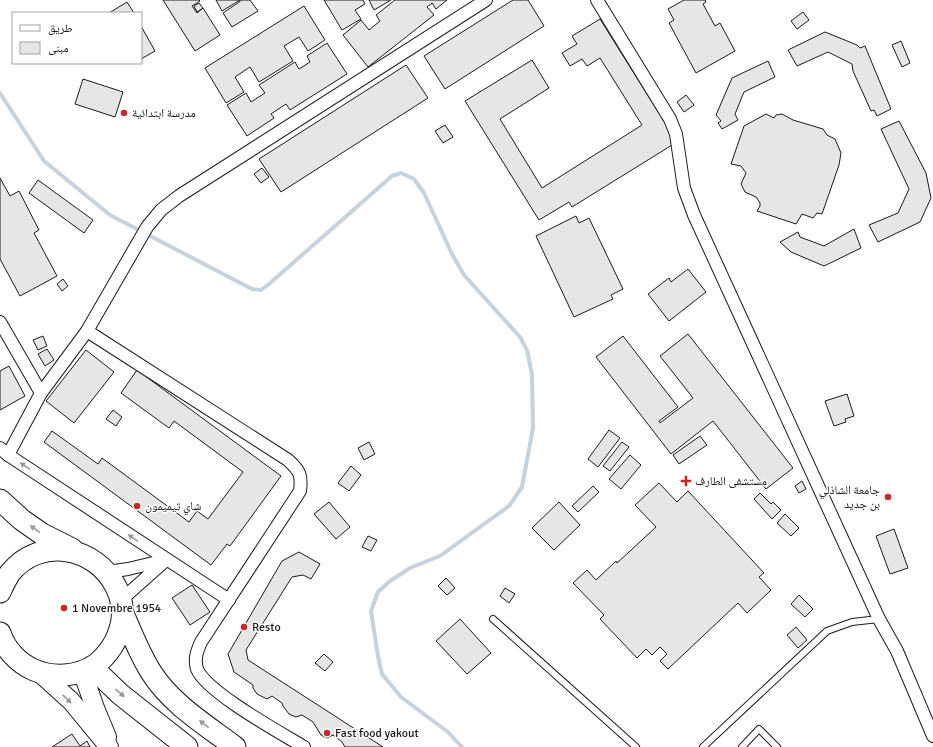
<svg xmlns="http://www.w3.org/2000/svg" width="933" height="747" viewBox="0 0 933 747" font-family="Signika,'Noto Naskh Arabic',sans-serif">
<rect width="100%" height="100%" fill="#fff"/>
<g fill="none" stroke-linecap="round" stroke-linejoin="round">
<!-- stream -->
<path stroke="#c6d2dc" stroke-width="4" d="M 0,93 L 44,161 L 110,215 L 252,289 L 261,290 L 269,284 L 392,176 L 401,173 L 414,179 L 424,193 L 452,254 L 464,275 L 520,337 L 527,350 L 532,375 L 533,428 L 522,487 L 509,506 L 440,556 L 410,568 L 390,581 L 378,592 L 371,611 L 378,656 L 382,674 L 401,697 L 448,732 L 462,747"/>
</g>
<!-- building -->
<g fill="#e6e6e6" stroke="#1a1a1a">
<path d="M 163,0 L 199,0 L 200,1 L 192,6 L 197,13 L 203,8 L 220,35 L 195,51 Z"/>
<path d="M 216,0 L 240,0 L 222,11 Z"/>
<path d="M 242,0 L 250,0 L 258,11 L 232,27 L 223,13 Z"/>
<path d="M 324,0 L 363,0 L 365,4 L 355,10 L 361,19 L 342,30 Z"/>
<path d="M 369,0 L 391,0 L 374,10 Z"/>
<path d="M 395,0 L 447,0 L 436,9 L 432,3 L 427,7 L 434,15 L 368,67 L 343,35 L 361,20 L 369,30 L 380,21 L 376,15 Z"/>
<path d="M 513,0 L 528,0 L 544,26 L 445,89 L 424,56 Z"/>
<path d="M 684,0 L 705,0 L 706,2 L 703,4 L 715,26 L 720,23 L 735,51 L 696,73 L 669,23 L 674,20 L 668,9 Z"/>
<path d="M 127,2 L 134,13 L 109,13 Z"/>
<path d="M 199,3 L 203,8 L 197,12 L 194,6 Z"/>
<path d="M 304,6 L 325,40 L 308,51 L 299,37 L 284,46 L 293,61 L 259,82 L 250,67 L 235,77 L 244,92 L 226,103 L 205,68 Z"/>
<path d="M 803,12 L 809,20 L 797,29 L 791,21 Z"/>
<path d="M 600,19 L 677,142 L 572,207 L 569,202 L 539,220 L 465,101 L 532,60 L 549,88 L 500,119 L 542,188 L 642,125 L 600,58 L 587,66 L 582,59 L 570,66 L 562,53 L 577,44 L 572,36 Z"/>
<path d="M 141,26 L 155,51 L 141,59 Z"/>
<path d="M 825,32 L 857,45 L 860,48 L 865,46 L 891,109 L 877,116 L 874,110 L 871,111 L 853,71 L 852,64 L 828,52 L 797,66 L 788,50 Z"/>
<path d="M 901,41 L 910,63 L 902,67 L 892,45 Z"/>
<path d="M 327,43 L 347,74 L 290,110 L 286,104 L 271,114 L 274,118 L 247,136 L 227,105 L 246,93 L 251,102 L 265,93 L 259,85 L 295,62 L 299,69 L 310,62 L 307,56 Z"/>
<path d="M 768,61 L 775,77 L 744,92 L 735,114 L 738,120 L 722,129 L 718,123 L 721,121 L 716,115 L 732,78 Z"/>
<path d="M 406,65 L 428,98 L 281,192 L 259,159 Z"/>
<path d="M 83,79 L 123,92 L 115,117 L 75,104 Z"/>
<path d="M 686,95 L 694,105 L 684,112 L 677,102 Z"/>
<path d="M 766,114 L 774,118 L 776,115 L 782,114 L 793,120 L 823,129 L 827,135 L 835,139 L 841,153 L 839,165 L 822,214 L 817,213 L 813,218 L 802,214 L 796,224 L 757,211 L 760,206 L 760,203 L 756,197 L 745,192 L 741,184 L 746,173 L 741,166 L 731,164 L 744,126 Z"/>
<path d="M 899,121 L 926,173 L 931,198 L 920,222 L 878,242 L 869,225 L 898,213 L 909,189 L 881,129 Z"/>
<path d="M 445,125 L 453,137 L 443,143 L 435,131 Z"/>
<path d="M 262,168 L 269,177 L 261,183 L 254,174 Z"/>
<path d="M 0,178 L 10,196 L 19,191 L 39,230 L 34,233 L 57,276 L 20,296 L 0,259 Z"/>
<path d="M 38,180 L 93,220 L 84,233 L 29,193 Z"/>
<path d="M 576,216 L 579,223 L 589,218 L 623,289 L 611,295 L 613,299 L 574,317 L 536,236 Z"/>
<path d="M 854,229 L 861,248 L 824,266 L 791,252 L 780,242 L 798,232 L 800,237 L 824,246 Z"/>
<path d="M 688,269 L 706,292 L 669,321 L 648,294 L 669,278 L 671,282 Z"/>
<path d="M 63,279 L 68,286 L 62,291 L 57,284 Z"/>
<path d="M 688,334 L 793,468 L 766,489 L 713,421 L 671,454 L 596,357 L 623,336 L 678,407 L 659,421 L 660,423 L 693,398 L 660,356 Z"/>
<path d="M 43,336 L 47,346 L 38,350 L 33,340 Z"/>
<path d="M 47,349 L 54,360 L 45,366 L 38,354 Z"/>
<path d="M 86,350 L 114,372 L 74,423 L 46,401 Z"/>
<path d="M 9,366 L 25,396 L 0,410 L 0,371 Z"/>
<path d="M 137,370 L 281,476 L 230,546 L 227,544 L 211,565 L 44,442 L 52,431 L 98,464 L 102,458 L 189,522 L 197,511 L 208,519 L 243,472 L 174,421 L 169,428 L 121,393 Z"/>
<path d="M 847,394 L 854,416 L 845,419 L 846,422 L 834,426 L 825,401 Z"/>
<path d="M 113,410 L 122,417 L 116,426 L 106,419 Z"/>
<path d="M 609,430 L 620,438 L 598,467 L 588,459 Z"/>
<path d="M 700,436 L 707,445 L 679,464 L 673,455 Z"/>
<path d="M 369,442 L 375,454 L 364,460 L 358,448 Z"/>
<path d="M 622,442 L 629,447 L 610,471 L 603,466 Z"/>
<path d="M 630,455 L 641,465 L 621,489 L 609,479 Z"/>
<path d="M 351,466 L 361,475 L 349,491 L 338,483 Z"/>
<path d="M 802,481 L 806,489 L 799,493 L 795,486 Z"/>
<path d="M 659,483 L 677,502 L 688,491 L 764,573 L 759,577 L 771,590 L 747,613 L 738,603 L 668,669 L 660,661 L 667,654 L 660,647 L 652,655 L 646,649 L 637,658 L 600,619 L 604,615 L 573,583 L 587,570 L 596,580 L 616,561 L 617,563 L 656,527 L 635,505 Z"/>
<path d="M 593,486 L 599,492 L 578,512 L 572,506 Z"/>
<path d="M 760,493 L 771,504 L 773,502 L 781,510 L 772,519 L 754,499 Z"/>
<path d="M 329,502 L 350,527 L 336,539 L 314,514 Z"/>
<path d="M 559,502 L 580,525 L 554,550 L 532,528 Z"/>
<path d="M 785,514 L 799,528 L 791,536 L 777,523 Z"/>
<path d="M 894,529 L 908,568 L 890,574 L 876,536 Z"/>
<path d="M 368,536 L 377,540 L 371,551 L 362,547 Z"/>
<path d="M 299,552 L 320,564 L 311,579 L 303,575 L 292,577 L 246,650 L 248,660 L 383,747 L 345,747 L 342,742 L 333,735 L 327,738 L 321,735 L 313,722 L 302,715 L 296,717 L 289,714 L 283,706 L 282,703 L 272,696 L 267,699 L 257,694 L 253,688 L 253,685 L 234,672 L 228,654 L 282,561 Z"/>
<path d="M 446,578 L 455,588 L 447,595 L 438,586 Z"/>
<path d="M 192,585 L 210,612 L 190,625 L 172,598 Z"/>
<path d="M 505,588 L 515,594 L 509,603 L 500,596 Z"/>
<path d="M 799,595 L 813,609 L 805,617 L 791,604 Z"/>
<path d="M 460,619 L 491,653 L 467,674 L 436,641 Z"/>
<path d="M 796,627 L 807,640 L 798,648 L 787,635 Z"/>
<path d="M 324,654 L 333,662 L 325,671 L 315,663 Z"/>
<path d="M 72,734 L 80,746 L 87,741 L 90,747 L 52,747 Z"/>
</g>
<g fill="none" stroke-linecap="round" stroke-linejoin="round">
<defs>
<g id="lane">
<path d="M 493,619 L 636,747"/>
<path d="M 703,747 L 827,631 L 852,622 L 879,619"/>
<path d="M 742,747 L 759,729 L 777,747"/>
</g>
<g id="street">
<path d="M 597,0 L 670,119 L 676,134 L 684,188 L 694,215 L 879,619 L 897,651 L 933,736"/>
<path d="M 0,322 L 41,393"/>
<path d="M 87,331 L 288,460 C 300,471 302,475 300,491 L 201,642 C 197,651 194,659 197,669 C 206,692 281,733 304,747"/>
<path d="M 0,448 L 8,455 L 229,600"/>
<path d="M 8,455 L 41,393 L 87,331 L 147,227 L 161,210 L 179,196 L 486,0"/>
<path d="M 107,572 L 128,569 L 166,560 L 121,600"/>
</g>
<g id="primary">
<path d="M 82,671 L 95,708 L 107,737"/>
<path d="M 39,672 L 71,701 L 109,747"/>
</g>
<g id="highway">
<path d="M 0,500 L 22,520 L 42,534 L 72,549"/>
<path d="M 0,592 C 3,585 6,579 10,573 C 40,536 96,546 116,587 C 122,598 124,613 121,625 C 117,642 108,655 95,665 C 77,677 53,678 34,670 C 18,663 5,649 0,633"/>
<path d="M 122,611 C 131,632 139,653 151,672 C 171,704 206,725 235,747"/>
<path d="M 92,667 L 120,694 L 187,747"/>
</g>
</defs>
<!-- lane casing -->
<use href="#lane" stroke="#1a1a1a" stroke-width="8"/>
<!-- street casing -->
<use href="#street" stroke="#1a1a1a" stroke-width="14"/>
<!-- primary casing -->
<use href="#primary" stroke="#1a1a1a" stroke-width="20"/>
<!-- highway casing -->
<use href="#highway" stroke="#1a1a1a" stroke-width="23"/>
<!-- lane -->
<use href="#lane" stroke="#fff" stroke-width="6"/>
<!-- street -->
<use href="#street" stroke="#fff" stroke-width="12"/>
<!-- primary -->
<use href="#primary" stroke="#fff" stroke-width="18"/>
<!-- highway -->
<use href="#highway" stroke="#fff" stroke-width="21"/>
</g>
<!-- one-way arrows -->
<defs><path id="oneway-solid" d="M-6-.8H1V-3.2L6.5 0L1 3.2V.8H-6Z"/></defs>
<g fill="#989898">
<use href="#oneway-solid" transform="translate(25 466) rotate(-146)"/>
<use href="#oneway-solid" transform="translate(35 529) rotate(-144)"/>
<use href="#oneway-solid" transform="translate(133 538) rotate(-146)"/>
<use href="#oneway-solid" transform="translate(120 693) rotate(41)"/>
<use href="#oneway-solid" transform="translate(67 699) rotate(44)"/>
<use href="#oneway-solid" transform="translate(204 724) rotate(-142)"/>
</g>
<!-- markers -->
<g fill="#c62828" stroke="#fff" stroke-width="1.5">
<circle cx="124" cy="113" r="4"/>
<path d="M684 475h4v4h4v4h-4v4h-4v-4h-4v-4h4z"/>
<circle cx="888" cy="497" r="4"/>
<circle cx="137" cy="506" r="4"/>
<circle cx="64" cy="608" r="4"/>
<circle cx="244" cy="627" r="4"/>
<circle cx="327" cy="733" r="4"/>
</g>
<g text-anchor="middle" stroke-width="3" stroke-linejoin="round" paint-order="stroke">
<!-- poi labels -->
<g font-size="12" fill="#1a1a1a" stroke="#fff" text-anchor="start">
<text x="132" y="117">مدرسة ابتدائية</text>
<text x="695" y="485">مستشفى الطارف</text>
<text x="880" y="494" text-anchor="end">جامعة الشاذلي<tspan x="880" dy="14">بن جديد</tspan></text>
<text x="145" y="510">شاي تيميمون</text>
<text x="72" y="612">1 Novembre 1954</text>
<text x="252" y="631">Resto</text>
<text x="335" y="737">Fast food yakout</text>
</g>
</g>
<!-- legend -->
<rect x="12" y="12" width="130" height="52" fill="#ffffff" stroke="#a3a3a3"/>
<rect x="20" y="25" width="20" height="6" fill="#ffffff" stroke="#a3a3a3"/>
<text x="48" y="32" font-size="12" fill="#1a1a1a">طريق</text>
<rect x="20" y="42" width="20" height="12" fill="#e6e6e6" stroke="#a3a3a3"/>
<text x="48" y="52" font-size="12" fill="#1a1a1a">مبنى</text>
</svg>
